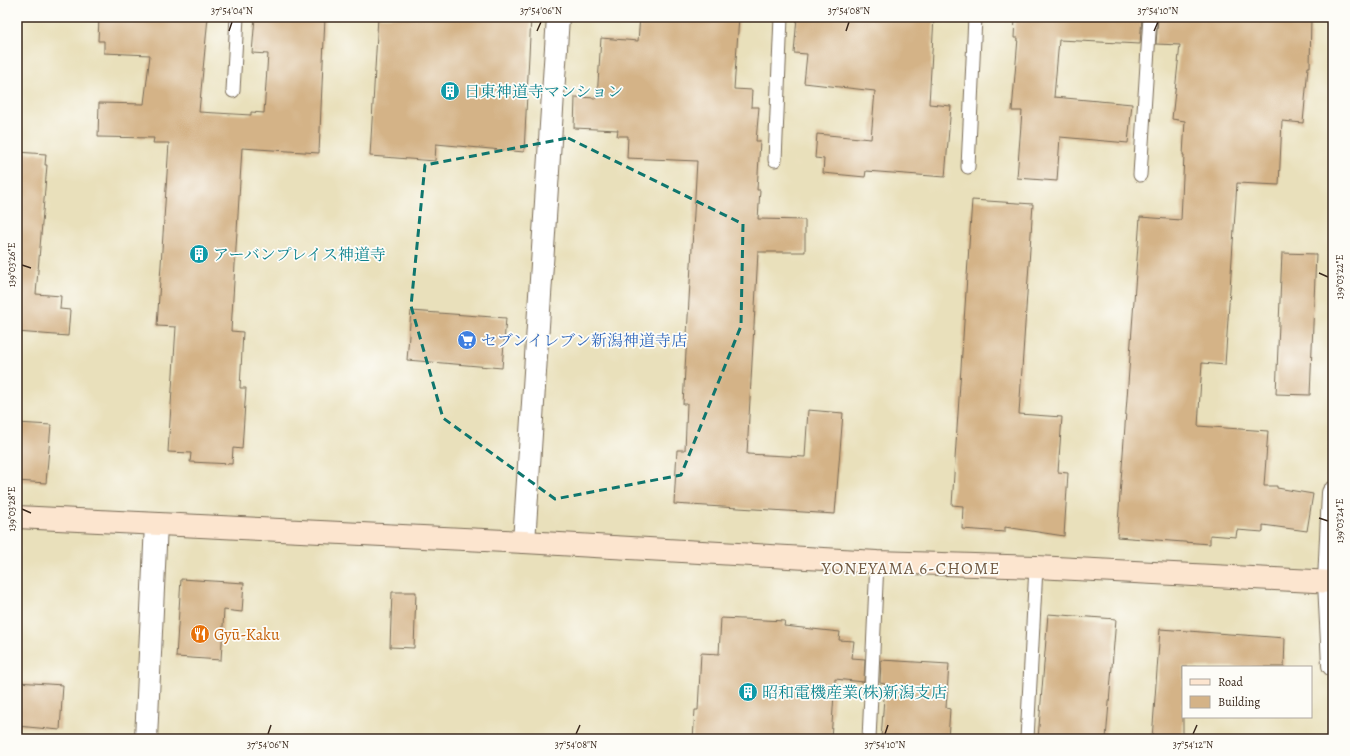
<svg xmlns="http://www.w3.org/2000/svg" width="1350" height="756" viewBox="0 0 1350 756" font-family="Alegreya,'Noto Serif JP',serif">
<rect width="100%" height="100%" fill="#fdfcf7"/>
<filter id="ink" filterUnits="userSpaceOnUse"><feTurbulence type="fractalNoise" baseFrequency=".025" numOctaves="2"/><feDisplacementMap in="SourceGraphic" scale="8" xChannelSelector="R" yChannelSelector="G"/><feConvolveMatrix kernelMatrix="1 2 1 2 8 2 1 2 1" color-interpolation-filters="sRGB"/></filter>
<filter id="wash" filterUnits="userSpaceOnUse"><feTurbulence type="fractalNoise" baseFrequency=".012" numOctaves="4" result="noise"/><feDisplacementMap in="SourceGraphic" scale="16" xChannelSelector="R" yChannelSelector="G"/><feGaussianBlur stdDeviation="0.9" result="paint"/><feColorMatrix in="noise" values="0 0 0 0 0 0 0 0 0 0 0 0 0 0 0 0 0 1.4 0 .05"/><feComposite in="paint" operator="in"/></filter>
<g filter="url(#wash)">
<rect width="100%" height="100%" fill="#e9e0bb"/>
<g id="blocks">
<!-- building -->
<g fill="#d4b387">
<path d="M 99,17 L 208,17 L 199,112 L 251,115 L 251,112 L 264,113 L 268,54 L 252,53 L 255,17 L 325,17 L 319,153 L 242,148 L 231,331 L 243,332 L 240,388 L 246,388 L 242,449 L 233,448 L 232,464 L 190,462 L 191,453 L 168,452 L 176,327 L 157,326 L 169,143 L 153,143 L 154,138 L 98,137 L 99,103 L 144,104 L 150,55 L 104,53 L 104,41 L 98,41 Z"/>
<path d="M 378,17 L 531,17 L 524,152 L 436,144 L 435,161 L 370,156 Z"/>
<path d="M 640,17 L 739,17 L 734,89 L 752,90 L 751,107 L 759,107 L 756,141 L 760,141 L 757,190 L 760,190 L 758,219 L 805,220 L 805,252 L 758,252 L 747,454 L 805,457 L 808,410 L 843,413 L 835,514 L 674,504 L 677,450 L 685,450 L 687,404 L 683,404 L 697,161 L 627,158 L 628,136 L 617,136 L 618,130 L 574,128 L 575,97 L 597,98 L 601,38 L 638,41 Z"/>
<path d="M 797,17 L 934,17 L 929,104 L 951,106 L 945,177 L 866,171 L 865,177 L 823,173 L 824,159 L 815,158 L 817,134 L 871,139 L 875,91 L 804,83 L 807,54 L 794,53 Z"/>
<path d="M 1015,17 L 1142,17 L 1140,44 L 1059,40 L 1054,97 L 1132,104 L 1128,143 L 1060,137 L 1057,181 L 1017,178 L 1022,111 L 1012,111 L 1018,38 L 1014,38 Z"/>
<path d="M 1158,17 L 1311,17 L 1310,67 L 1308,67 L 1303,123 L 1282,121 L 1279,185 L 1237,183 L 1225,365 L 1202,363 L 1198,426 L 1268,431 L 1264,486 L 1277,486 L 1277,488 L 1313,494 L 1307,531 L 1263,525 L 1263,532 L 1237,530 L 1236,537 L 1210,535 L 1210,544 L 1117,537 L 1140,217 L 1181,220 L 1184,155 L 1183,155 L 1185,121 L 1172,119 L 1180,45 L 1156,44 Z"/>
<path d="M 17,152 L 46,154 L 45,165 L 47,165 L 36,294 L 61,296 L 60,309 L 70,310 L 68,336 L 17,332 Z"/>
<path d="M 972,200 L 1033,204 L 1019,414 L 1062,417 L 1058,472 L 1068,473 L 1064,536 L 1005,527 L 1005,532 L 962,529 L 963,506 L 952,505 Z"/>
<path d="M 1282,253 L 1316,254 L 1310,395 L 1276,394 Z"/>
<path d="M 411,311 L 506,318 L 502,368 L 407,360 Z"/>
<path d="M 17,423 L 51,425 L 46,483 L 17,481 Z"/>
<path d="M 181,579 L 244,583 L 242,612 L 224,610 L 221,660 L 176,657 Z"/>
<path d="M 392,592 L 416,592 L 414,648 L 390,647 Z"/>
<path d="M 1048,614 L 1116,619 L 1106,739 L 1038,739 Z"/>
<path d="M 721,618 L 785,621 L 784,626 L 840,632 L 839,640 L 854,641 L 852,658 L 865,659 L 864,682 L 835,679 L 831,739 L 693,739 L 695,710 L 698,710 L 701,653 L 719,654 Z"/>
<path d="M 1160,629 L 1285,638 L 1284,667 L 1183,667 L 1183,739 L 1152,739 Z"/>
<path d="M 881,660 L 949,664 L 946,708 L 950,709 L 948,739 L 881,739 L 885,684 L 880,683 Z"/>
<path d="M 17,682 L 63,685 L 60,730 L 17,726 Z"/>
</g>
</g>
</g>
<g filter="url(#ink)">
<use href="#blocks" fill-opacity="0" stroke="#786a55" stroke-width="1"/>
<g fill="none" stroke-linecap="round" stroke-linejoin="round">
<defs>
<g id="lane">
<path d="M 233,91 L 237,17"/>
<path d="M 775,160 L 781,17"/>
<path d="M 968,167 L 975,17"/>
<path d="M 1140,175 L 1150,17"/>
<path d="M 869,739 L 877,562"/>
<path d="M 1027,739 L 1036,567"/>
</g>
<g id="street">
<path d="M 1333,493 L 1329,582 L 1333,665"/>
<path d="M 524,542 L 558,17"/>
<path d="M 146,739 L 156,524"/>
</g>
<path id="secondary" d="M 17,517 L 524,542 L 877,562 L 1036,567 L 1333,582"/>
</defs>
<!-- lane casing -->
<use href="#lane" stroke="#786a55" stroke-width="15"/>
<!-- street casing -->
<use href="#street" stroke="#786a55" stroke-width="24"/>
<!-- secondary casing -->
<use href="#secondary" stroke="#786a55" stroke-width="24"/>
<!-- lane -->
<use href="#lane" stroke="#fff" stroke-width="13"/>
<!-- street -->
<use href="#street" stroke="#fff" stroke-width="22"/>
<!-- secondary -->
<use href="#secondary" stroke="#fce5cf" stroke-width="22"/>
</g>
</g>
<!-- marked area -->
<path fill="none" stroke="#0f766e" stroke-width="3" stroke-dasharray="8 5" stroke-linejoin="round" d="M 568,138 L 743,224 L 741,326 L 681,475 L 555,499 L 443,418 L 411,306 L 425,165 Z"/>
<!-- ticks -->
<path fill="none" stroke="#3b2a1e" stroke-width="1.5" d="M 229,31 L 232,22M 537,31 L 541,22M 846,31 L 849,22M 1154,31 L 1158,22M 22,265 L 31,268M 1319,273 L 1328,277M 22,509 L 31,513M 1319,518 L 1328,521M 268,734 L 271,725M 576,734 L 580,725M 885,734 L 888,725M 1193,734 L 1197,725"/>
<!-- icons -->
<defs>
<symbol id="building-disc" viewBox="-11 -11 22 22"><circle r="9.5" fill="#0f9aa8" stroke="#fdfcf7"/><path d="M-4-6H4V6H1V3H-1V6H-4ZM-2.5-4.3h1.7v1.8h-1.7ZM.8-4.3h1.7v1.8H.8ZM-2.5-1h1.7V.8h-1.7ZM.8-1h1.7V.8H.8Z" fill="#fff"/></symbol>
<symbol id="supermarket-disc" viewBox="-11 -11 22 22"><circle r="9.5" fill="#3f7fe0" stroke="#fdfcf7"/><path d="M-6-5.5h2.5l.6 2H6L4.5 2H-2.5L-4.4-4H-6ZM-1.5 3.2a1.3 1.3 0 1 0 .1 0ZM3 3.2a1.3 1.3 0 1 0 .1 0Z" fill="#fff"/></symbol>
<symbol id="restaurant-disc" viewBox="-11 -11 22 22"><circle r="9.5" fill="#e8710a" stroke="#fdfcf7"/><path d="M-5-6h1v4h1v-4h1v4h1v-4h1v5L-1.5 .5V6h-2V.5L-5-1ZM5-6V6H3V1.5H1.5Q1.5-4 5-6Z" fill="#fff"/></symbol>
</defs>
<g fill-rule="evenodd">
<use href="#building-disc" x="439" y="80" width="22" height="22"/>
<use href="#building-disc" x="188" y="243" width="22" height="22"/>
<use href="#supermarket-disc" x="456" y="329" width="22" height="22"/>
<use href="#restaurant-disc" x="189" y="623" width="22" height="22"/>
<use href="#building-disc" x="737" y="681" width="22" height="22"/>
</g>
<g text-anchor="middle" stroke-width="3.5" stroke-linejoin="round" paint-order="stroke">
<!-- culture labels -->
<g font-size="16" fill="#0d838f" stroke="#fdfcf7" text-anchor="start">
<text x="464" y="97">日東神道寺マンション</text>
<text x="213" y="260">アーバンプレイス神道寺</text>
<text x="762" y="698">昭和電機産業(株)新潟支店</text>
</g>
<!-- shop labels -->
<g font-size="16" fill="#366cbe" stroke="#fdfcf7" text-anchor="start">
<text x="481" y="346">セブンイレブン新潟神道寺店</text>
</g>
<!-- food labels -->
<g font-size="16" fill="#c56008" stroke="#fdfcf7" text-anchor="start">
<text x="214" y="640">Gyū-Kaku</text>
</g>
<!-- neighbourhood labels -->
<g font-size="17" letter-spacing="1" fill="#715a43" stroke="#fdfcf7">
<text x="911" y="574">YONEYAMA 6-CHOME</text>
</g>
</g>
<!-- margin -->
<rect width="1350" height="756" fill="none" stroke="#fdfcf7" stroke-width="44"/>
<!-- legend -->
<rect x="1182" y="666" width="130" height="52" fill="#fdfcf7" stroke="#afa8a0"/>
<rect x="1190" y="679" width="20" height="6" fill="#fce5cf" stroke="#afa8a0"/>
<text x="1218" y="686" font-size="12" fill="#3b2a1e">Road</text>
<rect x="1190" y="696" width="20" height="12" fill="#d4b387" stroke="#afa8a0"/>
<text x="1218" y="706" font-size="12" fill="#3b2a1e">Building</text>
<rect x="22" y="22" width="1306" height="712" fill="none" stroke="#3b2a1e" stroke-width="1.5"/>
<g font-size="10" text-anchor="middle" fill="#3b2a1e">
<text x="232" y="14">37°54'04"N</text>
<text x="541" y="14">37°54'06"N</text>
<text x="849" y="14">37°54'08"N</text>
<text x="1158" y="14">37°54'10"N</text>
<text transform="translate(11 265) rotate(-90)" y="4">139°03'26"E</text>
<text transform="translate(1339 277) rotate(-90)" y="4">139°03'22"E</text>
<text transform="translate(11 509) rotate(-90)" y="4">139°03'28"E</text>
<text transform="translate(1339 521) rotate(-90)" y="4">139°03'24"E</text>
<text x="268" y="748">37°54'06"N</text>
<text x="576" y="748">37°54'08"N</text>
<text x="885" y="748">37°54'10"N</text>
<text x="1193" y="748">37°54'12"N</text>
</g>
</svg>
